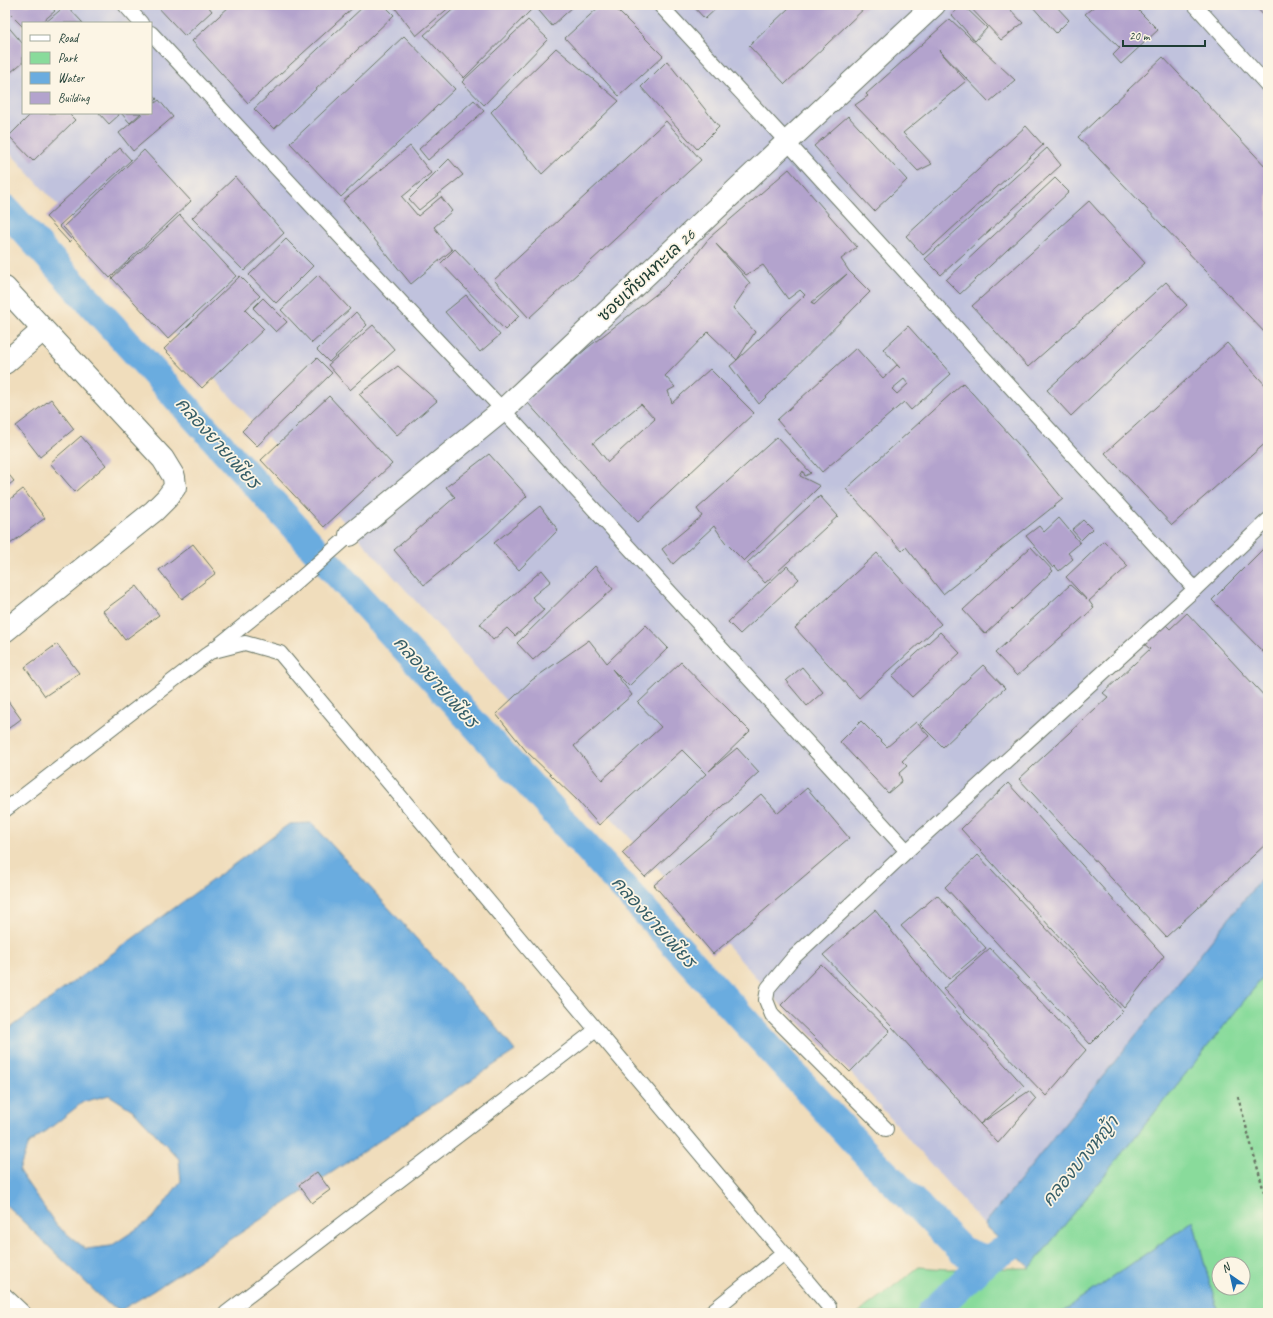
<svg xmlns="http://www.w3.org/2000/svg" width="1273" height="1318" viewBox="0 0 1273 1318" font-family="Caveat,'Playpen Sans Thai',sans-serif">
<rect width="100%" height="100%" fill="#fcf5e5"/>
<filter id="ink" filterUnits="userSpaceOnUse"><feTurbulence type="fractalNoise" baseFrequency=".025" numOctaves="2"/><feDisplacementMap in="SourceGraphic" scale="8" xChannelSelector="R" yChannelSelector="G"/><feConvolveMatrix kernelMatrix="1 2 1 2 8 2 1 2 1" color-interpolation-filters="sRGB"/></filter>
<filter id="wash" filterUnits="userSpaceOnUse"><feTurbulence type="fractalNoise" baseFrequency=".012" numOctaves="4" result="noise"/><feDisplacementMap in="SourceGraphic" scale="16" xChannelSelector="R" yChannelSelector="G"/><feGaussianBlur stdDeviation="0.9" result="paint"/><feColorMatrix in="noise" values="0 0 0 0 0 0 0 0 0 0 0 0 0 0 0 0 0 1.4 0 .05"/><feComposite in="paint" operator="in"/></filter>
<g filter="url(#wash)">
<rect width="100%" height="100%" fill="#f0ddbc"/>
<!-- industrial -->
<path fill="#c0c2dd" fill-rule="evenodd" d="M 5,5 L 1268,5 L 1268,870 L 984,1225 L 850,1072 L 781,1005 L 5,147 ZM 23,23 L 151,23 L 151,113 L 23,113 Z"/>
<!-- green -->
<path fill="#89db9b" stroke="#548c68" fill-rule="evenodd" d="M 1268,971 L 1268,1313 L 1218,1313 L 1193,1221 L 1061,1313 L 858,1313 L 919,1267 L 946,1269 L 1030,1268 ZM 1219,1264 L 1243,1264 L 1243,1288 L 1219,1288 Z"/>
<!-- water -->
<g fill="#6bacdf" stroke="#45748a" fill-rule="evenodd">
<path d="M 312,823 L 499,1030 L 515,1051 L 153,1291 L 121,1310 L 107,1303 L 5,1204 L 5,1032 L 289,824 ZM 109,1095 L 134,1111 L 179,1159 L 181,1181 L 153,1218 L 111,1246 L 86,1249 L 57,1226 L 19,1171 L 28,1144 L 45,1132 L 83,1102 Z"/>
<path d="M 1268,870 L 1268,971 L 1030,1268 L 984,1225 Z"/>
<path d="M 1193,1221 L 1218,1313 L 1061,1313 Z"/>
</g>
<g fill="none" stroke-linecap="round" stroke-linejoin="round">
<!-- canal -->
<g stroke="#6bacdf" stroke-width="29">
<path d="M 5,209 L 867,1155 L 962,1251 L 987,1260 L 1012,1246 L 1034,1219"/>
<path d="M 931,1313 L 987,1260"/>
</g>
</g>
<g id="blocks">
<!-- building -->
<g fill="#b3a3cd" fill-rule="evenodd">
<path d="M 5,5 L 49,5 L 55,11 L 41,23 L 23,23 L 23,27 L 5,9 Z"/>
<path d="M 66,5 L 83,23 L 45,23 Z"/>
<path d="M 156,5 L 207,5 L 212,11 L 185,36 Z"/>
<path d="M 231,5 L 356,5 L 248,103 L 192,41 Z"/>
<path d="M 365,5 L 384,5 L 394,15 L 274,129 L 254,109 Z"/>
<path d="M 393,5 L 452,5 L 416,36 Z"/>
<path d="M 458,5 L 526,5 L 531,10 L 464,78 L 424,35 Z"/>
<path d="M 534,5 L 575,5 L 552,26 Z"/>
<path d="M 601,5 L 612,5 L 663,56 L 619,96 L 565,38 Z"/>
<path d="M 692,5 L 720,5 L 705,19 Z"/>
<path d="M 792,5 L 868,5 L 785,84 L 749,46 Z"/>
<path d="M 961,5 L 963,5 L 987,28 L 975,41 L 952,15 Z"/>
<path d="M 968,5 L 1006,5 L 1023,23 L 1001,40 Z"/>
<path d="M 1031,5 L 1055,5 L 1069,20 L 1056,33 Z"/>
<path d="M 1096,5 L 1133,5 L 1158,30 L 1121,64 L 1113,55 L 1120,48 L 1085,14 Z"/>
<path d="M 1254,5 L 1268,5 L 1268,20 Z"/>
<path d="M 950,19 L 1015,80 L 989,102 L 938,49 L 966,81 L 903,133 L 932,164 L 918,171 L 855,105 L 868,96 L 866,94 Z"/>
<path d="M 528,20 L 548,39 L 484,105 L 462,82 Z"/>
<path d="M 5,23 L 23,44 L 23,62 L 5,77 Z"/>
<path d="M 404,36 L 455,89 L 341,197 L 290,143 Z"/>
<path d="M 556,48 L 619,101 L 542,174 L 491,112 Z"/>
<path d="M 1163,57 L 1268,169 L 1268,336 L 1078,137 Z"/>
<path d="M 667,61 L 719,127 L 697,149 L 641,87 Z"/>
<path d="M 151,92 L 157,99 L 151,104 Z"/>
<path d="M 159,100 L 173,117 L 133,151 L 119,133 L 143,113 L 151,113 L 151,106 Z"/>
<path d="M 474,100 L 484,111 L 428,160 L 419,149 Z"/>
<path d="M 32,113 L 68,113 L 75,120 L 33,161 L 9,136 Z"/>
<path d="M 99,113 L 118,113 L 119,115 L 109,124 Z"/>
<path d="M 121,113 L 141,113 L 130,123 Z"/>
<path d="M 848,116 L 907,180 L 874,211 L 814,146 Z"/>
<path d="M 666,121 L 701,160 L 529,318 L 494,280 Z"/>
<path d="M 1026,126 L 1043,145 L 923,255 L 906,236 Z"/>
<path d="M 410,146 L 431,173 L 402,197 L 418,216 L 441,197 L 452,211 L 434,227 L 452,250 L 411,284 L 343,201 Z"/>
<path d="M 120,148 L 131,160 L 59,226 L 72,240 L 69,242 L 46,217 Z"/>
<path d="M 1047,148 L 1061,165 L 941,275 L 925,259 Z"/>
<path d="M 144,150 L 191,201 L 110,278 L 63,227 Z"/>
<path d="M 449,159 L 463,175 L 419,210 L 409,199 Z"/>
<path d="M 789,169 L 857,247 L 841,259 L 849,271 L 870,292 L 759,404 L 730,366 L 737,360 L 708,332 L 665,376 L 675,387 L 668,391 L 672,403 L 710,369 L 754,413 L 638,522 L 594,476 L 527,402 L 586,349 L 664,288 L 691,261 L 710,237 ZM 716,244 L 746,275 L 763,265 L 788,299 L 800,290 L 805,295 L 737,360 L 755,332 L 733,308 L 750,283 ZM 847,274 L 814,305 L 812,302 ZM 641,404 L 655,419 L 608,462 L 593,443 Z"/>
<path d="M 235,177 L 284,233 L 244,271 L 192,218 Z"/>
<path d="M 1055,178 L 1069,192 L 960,294 L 946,280 Z"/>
<path d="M 1089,201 L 1145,263 L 1028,367 L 972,306 Z"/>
<path d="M 180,215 L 236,276 L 168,339 L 112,278 Z"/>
<path d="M 286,239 L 313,266 L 276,303 L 249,275 Z"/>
<path d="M 455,249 L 519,316 L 505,330 L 441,263 Z"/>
<path d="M 318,275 L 350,309 L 312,343 L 281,310 Z"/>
<path d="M 240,276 L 260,296 L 245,310 L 264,329 L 202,388 L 164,349 Z"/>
<path d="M 1166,282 L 1187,305 L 1071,416 L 1047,390 Z"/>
<path d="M 466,295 L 500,335 L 480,352 L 445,312 Z"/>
<path d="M 263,298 L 287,322 L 276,332 L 253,308 Z"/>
<path d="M 356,312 L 367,325 L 329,362 L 317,350 Z"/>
<path d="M 373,325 L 395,350 L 350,390 L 328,365 Z"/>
<path d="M 908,326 L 951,374 L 911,410 L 904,402 L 822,472 L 777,420 L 856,348 L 883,378 L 897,365 L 900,368 L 883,349 ZM 904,379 L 908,384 L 897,394 L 892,389 Z"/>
<path d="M 1227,343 L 1268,388 L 1268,441 L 1172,525 L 1105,453 Z"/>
<path d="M 317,358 L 332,373 L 257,446 L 242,431 Z"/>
<path d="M 398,366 L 437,401 L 397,435 L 359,394 Z"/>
<path d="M 963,383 L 1019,445 L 1063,499 L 943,594 L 906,547 L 902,551 L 846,489 Z"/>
<path d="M 329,396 L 392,464 L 324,527 L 261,460 Z"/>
<path d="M 51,399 L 74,429 L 40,457 L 16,426 Z"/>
<path d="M 81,436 L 106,465 L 75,492 L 50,463 Z"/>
<path d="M 777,437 L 811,473 L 805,476 L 803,471 L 800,476 L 820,486 L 744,561 L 725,542 L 714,526 L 673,564 L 662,549 L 702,516 L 697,509 Z"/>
<path d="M 489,454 L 527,496 L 488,533 L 424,585 L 394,550 L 455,497 L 446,487 Z"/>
<path d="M 5,470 L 14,481 L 5,488 Z"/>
<path d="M 23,489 L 45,518 L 10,544 L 5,538 L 5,503 Z"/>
<path d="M 820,496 L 838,516 L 765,583 L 747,563 Z"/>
<path d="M 540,506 L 558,530 L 519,570 L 494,543 Z"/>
<path d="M 1059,518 L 1080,543 L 1068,553 L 1073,559 L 1059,571 L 1055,566 L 1053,568 L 1026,536 L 1039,526 L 1044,532 Z"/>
<path d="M 1083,520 L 1092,529 L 1081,540 L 1072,530 Z"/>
<path d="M 1104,541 L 1128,566 L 1089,601 L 1094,608 L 1017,676 L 995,653 L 1070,585 L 1087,600 L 1066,577 Z"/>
<path d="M 193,544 L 216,573 L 182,599 L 159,570 Z"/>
<path d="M 1268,544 L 1268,657 L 1212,600 Z"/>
<path d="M 1031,547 L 1053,571 L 985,634 L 963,610 Z"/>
<path d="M 877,553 L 941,624 L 859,698 L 795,628 Z"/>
<path d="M 595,566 L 613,589 L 533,660 L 517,643 Z"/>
<path d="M 787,566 L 799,579 L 740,634 L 728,622 Z"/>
<path d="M 542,570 L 551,581 L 532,597 L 544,610 L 515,636 L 507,628 L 493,640 L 480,624 Z"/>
<path d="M 137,586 L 159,615 L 125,640 L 103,611 Z"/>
<path d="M 1187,613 L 1268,700 L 1268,842 L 1166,937 L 1019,779 L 1108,697 L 1103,693 L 1150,649 L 1142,642 L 1163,622 L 1170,629 Z"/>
<path d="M 646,625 L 668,648 L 629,686 L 612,669 L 632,695 L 574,746 L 602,780 L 661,727 L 638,703 L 681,662 L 704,686 L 726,707 L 750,731 L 709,771 L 737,748 L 759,772 L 645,877 L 622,853 L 706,774 L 682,750 L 599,825 L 578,801 L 527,752 L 496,714 L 532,680 L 589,640 L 607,663 Z"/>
<path d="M 940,632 L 960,653 L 912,697 L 892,676 Z"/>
<path d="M 57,644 L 79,673 L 45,696 L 25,667 Z"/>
<path d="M 983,665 L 1005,688 L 943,747 L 920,724 Z"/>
<path d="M 802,667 L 823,692 L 807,706 L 786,681 Z"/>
<path d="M 5,697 L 21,719 L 5,731 Z"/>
<path d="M 861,721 L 887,747 L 916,722 L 929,736 L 902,761 L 907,766 L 899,773 L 902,781 L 888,793 L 840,742 Z"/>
<path d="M 1008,783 L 1164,956 L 1124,1008 L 961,829 Z"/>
<path d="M 807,788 L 849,838 L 713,954 L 654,885 L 761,794 L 778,813 Z"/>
<path d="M 978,855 L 1123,1011 L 1090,1044 L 945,887 Z"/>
<path d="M 937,895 L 986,948 L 949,979 L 901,926 Z"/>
<path d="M 875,910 L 936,988 L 1024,1086 L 980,1124 L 892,1027 L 823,955 Z"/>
<path d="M 990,948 L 1086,1050 L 1046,1096 L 943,989 Z"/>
<path d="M 821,964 L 890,1031 L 850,1072 L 781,1005 Z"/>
<path d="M 1029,1091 L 1036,1099 L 998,1143 L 980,1124 Z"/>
<path d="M 317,1172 L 330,1190 L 312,1203 L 299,1185 Z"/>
</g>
</g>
</g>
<g filter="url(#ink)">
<use href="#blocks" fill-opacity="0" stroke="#687564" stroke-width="1"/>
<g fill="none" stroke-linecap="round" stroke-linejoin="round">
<defs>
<g id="service">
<path d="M 125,5 L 141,23"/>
<path d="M 660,5 L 787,142 L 1195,589"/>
<path d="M 1195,5 L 1268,86"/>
<path d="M 151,33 L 402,303 L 503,410 L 907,851"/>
<path d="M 214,649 L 283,594 L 350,535"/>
<path d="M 5,810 L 210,652 L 245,643 L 280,653 L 829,1307"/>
<path d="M 886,1129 L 772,1015 L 766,1000 L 768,988 L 793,958 L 907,851 L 1195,589 L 1268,520"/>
<path d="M 5,1295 L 24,1313"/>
<path d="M 226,1313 L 596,1030"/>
<path d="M 710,1313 L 784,1253"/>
</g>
<g id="minor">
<path d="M 5,288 L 163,459 L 174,477 L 175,487 L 167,498 L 154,511 L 5,631"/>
<path d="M 5,363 L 43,330"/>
<path d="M 350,535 L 503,410 L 787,142 L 934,5"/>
</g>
</defs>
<!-- service casing -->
<use href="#service" stroke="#687564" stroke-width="16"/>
<!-- minor casing -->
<use href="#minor" stroke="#687564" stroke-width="24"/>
<!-- path -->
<path stroke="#687564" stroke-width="2.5" stroke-dasharray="3 3" stroke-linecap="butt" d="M 1238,1097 L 1268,1206"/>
<!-- service -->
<use href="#service" stroke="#fff" stroke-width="14"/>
<!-- minor -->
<use href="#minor" stroke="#fff" stroke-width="22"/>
</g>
</g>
<g text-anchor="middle" stroke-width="3.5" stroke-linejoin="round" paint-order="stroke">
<!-- street labels -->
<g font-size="17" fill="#1f3d34" stroke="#fcf5e5">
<text transform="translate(646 275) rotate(-43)" y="6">ซอยเทียนทะเล 26</text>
</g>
<!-- water labels -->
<g font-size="18" font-style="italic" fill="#365e67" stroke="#fcf5e5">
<text transform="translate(218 443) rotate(48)" y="6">คลองยายเพียร</text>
<text transform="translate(436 682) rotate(48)" y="6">คลองยายเพียร</text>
<text transform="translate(654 922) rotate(48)" y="6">คลองยายเพียร</text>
<text transform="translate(1080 1161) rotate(-51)" y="6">คลองบางหญ้า</text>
</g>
</g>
<!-- margin -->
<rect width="1273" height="1318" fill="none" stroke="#fcf5e5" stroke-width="20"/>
<!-- legend -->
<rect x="22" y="22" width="130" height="92" fill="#fcf5e5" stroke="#a4ab9e"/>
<rect x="30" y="35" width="20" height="6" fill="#ffffff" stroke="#a4ab9e"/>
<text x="58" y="42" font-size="12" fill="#1f3d34">Road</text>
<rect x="30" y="52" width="20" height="12" fill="#89db9b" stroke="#a4ab9e"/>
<text x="58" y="62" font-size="12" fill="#1f3d34">Park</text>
<rect x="30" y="72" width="20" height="12" fill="#6bacdf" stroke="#a4ab9e"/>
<text x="58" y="82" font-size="12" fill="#1f3d34">Water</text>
<rect x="30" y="92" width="20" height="12" fill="#b3a3cd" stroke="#a4ab9e"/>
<text x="58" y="102" font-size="12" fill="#1f3d34">Building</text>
<!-- north arrow -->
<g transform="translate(1231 1276) rotate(326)"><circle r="19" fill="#fcf5e5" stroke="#a4ab9e"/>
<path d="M0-3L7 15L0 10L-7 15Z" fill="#1f6fb2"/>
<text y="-6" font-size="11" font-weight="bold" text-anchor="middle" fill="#1f3d34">N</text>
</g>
<!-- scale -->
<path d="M1123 40v6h82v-6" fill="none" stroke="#1f3d34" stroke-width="2"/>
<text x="1129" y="40" font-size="12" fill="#1f3d34" stroke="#fcf5e5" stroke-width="3" paint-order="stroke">20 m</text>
</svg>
